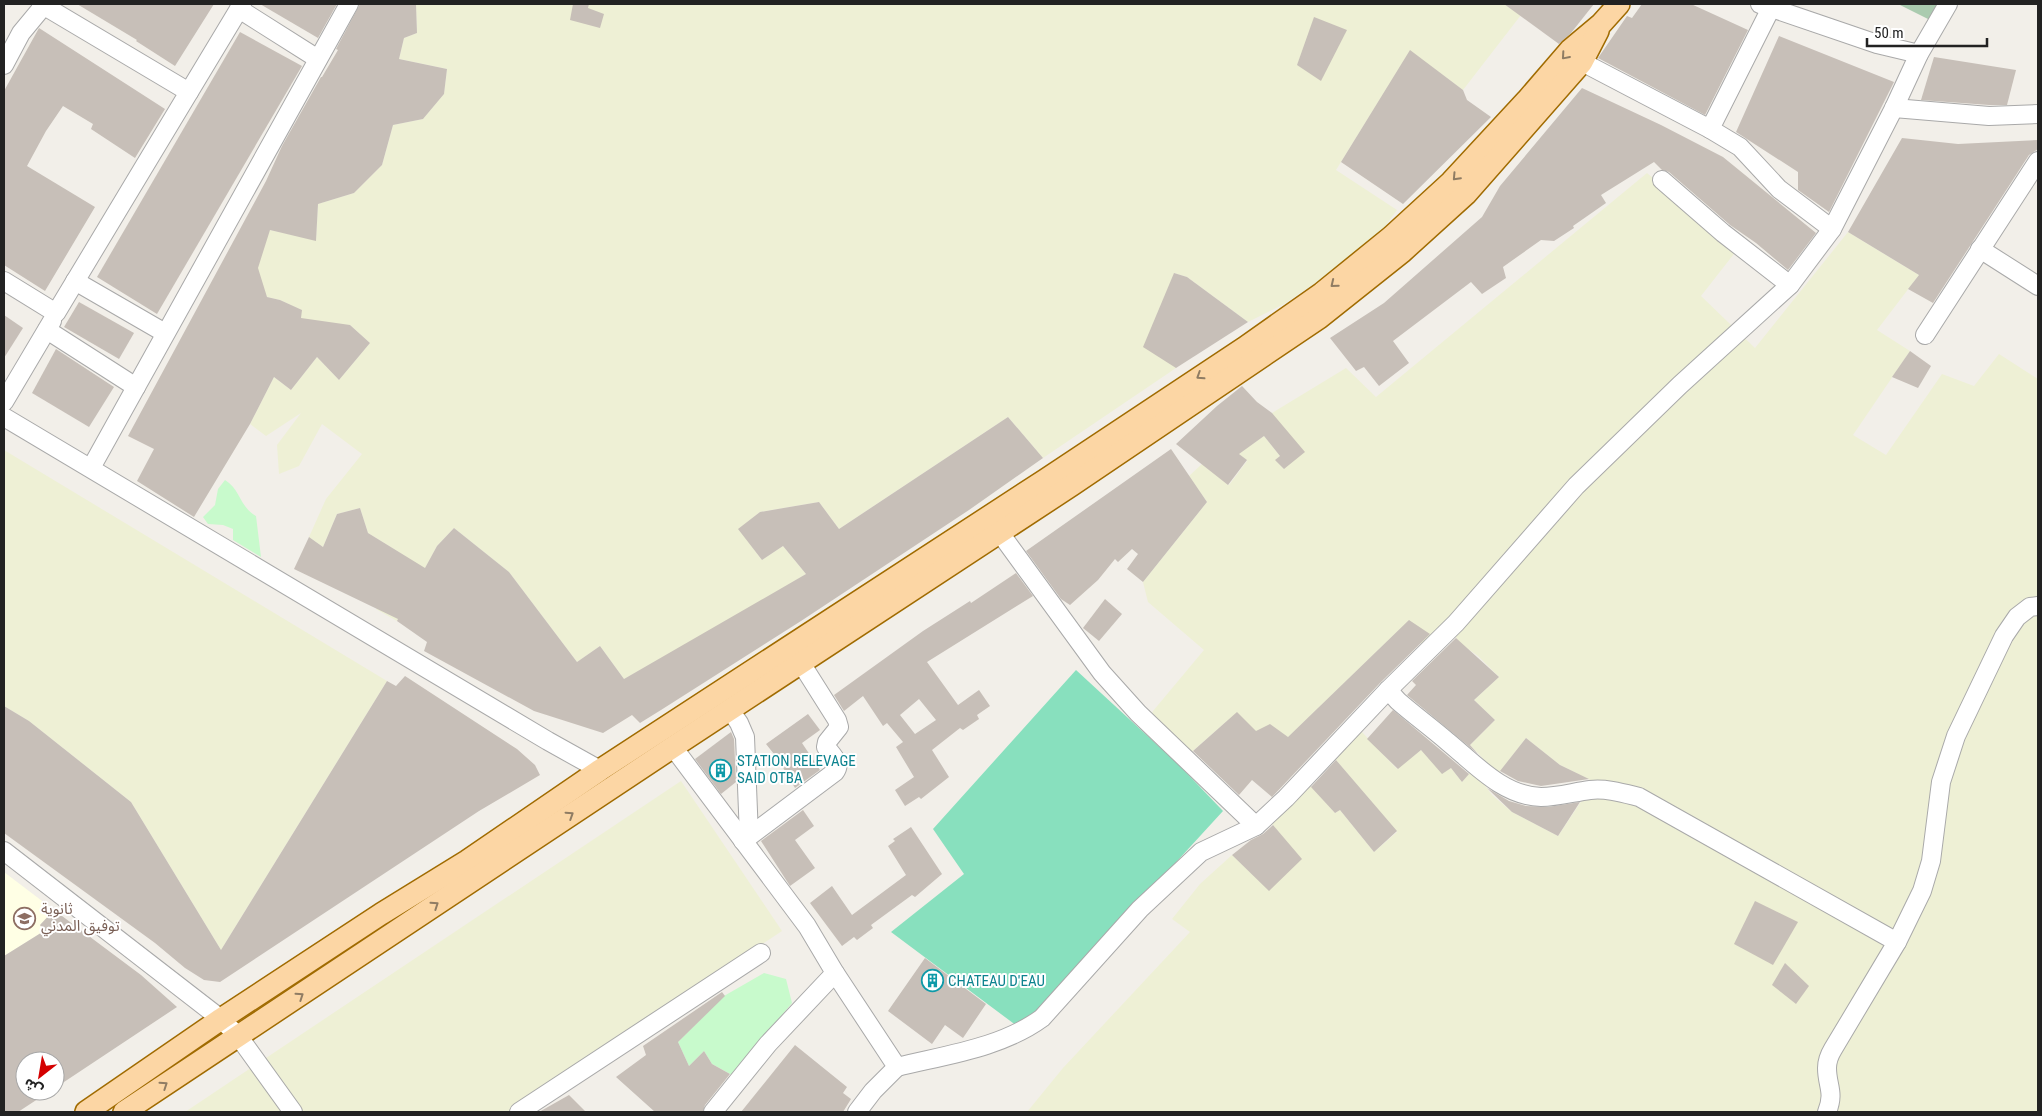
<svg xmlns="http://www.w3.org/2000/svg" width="2042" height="1116" viewBox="0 0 2042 1116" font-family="'Roboto Condensed','Noto Sans Arabic',sans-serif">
<rect width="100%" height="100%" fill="#f2efe9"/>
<!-- education -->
<path fill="#ffffe5" d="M 4,872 L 54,910 L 40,925 L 44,931 L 4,956 Z"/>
<!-- farmland -->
<g fill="#eef0d5">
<path d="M 416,4 L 1504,4 L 1521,15 L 1463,90 L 1410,51 L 1336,170 L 1397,210 L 1371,245 L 1284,304 L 1248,322 L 1187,277 L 1174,273 L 1176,368 L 1043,458 L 1008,417 L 839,529 L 819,502 L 760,512 L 739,529 L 762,560 L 783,546 L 806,574 L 724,624 L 624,679 L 600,646 L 577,662 L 509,572 L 454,528 L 437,546 L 397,621 L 376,609 L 405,556 L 368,533 L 360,508 L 337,514 L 323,547 L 309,537 L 326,499 L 362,454 L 322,424 L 299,466 L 279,474 L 277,445 L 301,413 L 266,436 L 250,424 L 274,377 L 291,390 L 317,357 L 339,380 L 370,343 L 350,325 L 300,337 L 301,310 L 280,300 L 267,297 L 244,257 L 270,230 L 316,240 L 318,204 L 354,193 L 382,165 L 393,125 L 423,119 L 444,94 L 447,69 L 399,59 L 404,38 L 417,33 Z"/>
<path d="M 1647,173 L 1737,250 L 1701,296 L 1755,348 L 1848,232 L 1919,275 L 1877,330 L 1910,351 L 1853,435 L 1886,455 L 1942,374 L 1974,386 L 1999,354 L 2038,379 L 2038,1112 L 1027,1112 L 1063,1068 L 1190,932 L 1172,919 L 1200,884 L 1232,855 L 1269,890 L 1301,859 L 1272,824 L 1311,786 L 1335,813 L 1340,810 L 1374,852 L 1397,832 L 1335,759 L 1361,731 L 1397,769 L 1421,750 L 1442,773 L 1451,768 L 1462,782 L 1473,769 L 1492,795 L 1512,812 L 1558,836 L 1594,782 L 1560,765 L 1526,738 L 1498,774 L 1470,745 L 1495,720 L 1474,700 L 1499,677 L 1478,656 L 1461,644 L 1452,632 L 1425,646 L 1400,629 L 1279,746 L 1247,740 L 1227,721 L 1178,764 L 1145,734 L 1153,711 L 1204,650 L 1148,602 L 1143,582 L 1207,502 L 1189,476 L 1202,464 L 1229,485 L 1247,461 L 1238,454 L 1264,436 L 1280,456 L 1276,460 L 1284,469 L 1272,413 L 1346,368 L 1376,397 Z"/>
<path d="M 4,450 L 387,681 L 221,950 L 131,802 L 29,721 L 4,706 Z"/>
<path d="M 681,781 L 782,931 L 510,1112 L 185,1112 Z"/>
</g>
<!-- cemetery -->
<path fill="#aacbaf" d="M 1898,4 L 1946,4 L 1934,22 Z"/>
<!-- park -->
<g fill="#c8facc">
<path d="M 225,480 C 241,490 239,506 256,516 L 261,557 L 233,540 L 233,529 L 223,525 L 208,524 L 203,517 L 215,505 L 218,489 Z"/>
<path d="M 764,973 L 786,979 L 792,1003 L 732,1075 L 712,1064 L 704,1051 L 689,1066 L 678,1042 L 724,996 Z"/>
</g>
<!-- pitch -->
<path fill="#88e0be" d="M 1076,670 L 1178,764 L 1223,811 L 1026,1026 L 1017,1026 L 891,932 L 964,874 L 933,829 Z"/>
<!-- building -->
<g fill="#c7bfb8" fill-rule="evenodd">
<path d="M 77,4 L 214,4 L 175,66 L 136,41 L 137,40 Z"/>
<path d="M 260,4 L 337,4 L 318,38 Z"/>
<path d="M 360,4 L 416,4 L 417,33 L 404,38 L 399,59 L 447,69 L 444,94 L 423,119 L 393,125 L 382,165 L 354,193 L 318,204 L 316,241 L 270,230 L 258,268 L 267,297 L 280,300 L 302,310 L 301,318 L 350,325 L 370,343 L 339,380 L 317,357 L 291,390 L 274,377 L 250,424 L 194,517 L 137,481 L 154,449 L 128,436 L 266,181 L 282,146 L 321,77 L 322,77 L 338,50 L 336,49 Z"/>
<path d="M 573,4 L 589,4 L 588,8 L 604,14 L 600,28 L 570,20 Z"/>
<path d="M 1504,4 L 1594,4 L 1571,33 L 1559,44 Z"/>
<path d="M 1642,4 L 1691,4 L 1748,30 L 1705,115 L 1598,58 L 1627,16 L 1632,18 Z"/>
<path d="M 1314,17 L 1347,30 L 1321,81 L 1297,65 Z"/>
<path d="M 39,28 L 165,109 L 135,158 L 91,129 L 93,124 L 63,106 L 46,131 L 27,166 L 95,207 L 45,291 L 4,265 L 4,91 Z"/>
<path d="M 240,32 L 302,66 L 157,314 L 97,277 Z"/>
<path d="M 1779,36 L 1894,82 L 1829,212 L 1798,190 L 1798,172 L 1736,132 Z"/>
<path d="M 1410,50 L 1463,90 L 1467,100 L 1491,117 L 1403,204 L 1341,162 Z"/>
<path d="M 1934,57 L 2016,70 L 2007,105 L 1989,105 L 1921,100 Z"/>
<path d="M 1582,88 L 1661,125 L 1723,157 L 1816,233 L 1788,270 L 1756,243 L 1730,225 L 1669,172 L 1662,170 L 1654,162 L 1601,195 L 1606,203 L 1573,226 L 1574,228 L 1554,241 L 1541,240 L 1503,267 L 1506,278 L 1482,294 L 1471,282 L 1393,341 L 1409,363 L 1379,386 L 1364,367 L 1356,371 L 1330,338 L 1384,303 L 1482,217 L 1500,186 Z"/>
<path d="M 1902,138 L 1958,144 L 2038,140 L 2038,149 L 2029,155 L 1933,303 L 1908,289 L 1919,275 L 1848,232 Z"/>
<path d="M 1174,273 L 1187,277 L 1248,322 L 1176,368 L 1143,347 Z"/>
<path d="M 79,302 L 134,333 L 119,359 L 64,327 Z"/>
<path d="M 4,315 L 23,328 L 4,358 Z"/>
<path d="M 56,349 L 114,387 L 89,427 L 32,393 Z"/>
<path d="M 1910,351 L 1931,366 L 1918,388 L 1892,377 Z"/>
<path d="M 1242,386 L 1257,402 L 1272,413 L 1305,452 L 1284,469 L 1275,460 L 1280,456 L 1264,436 L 1239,454 L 1247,460 L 1228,485 L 1176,444 L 1217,406 Z"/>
<path d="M 1008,417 L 1043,458 L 969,510 L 801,621 L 661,710 L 640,723 L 632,715 L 603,733 L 534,711 L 424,651 L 427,642 L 397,621 L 398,619 L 294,569 L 309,537 L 323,547 L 337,514 L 360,508 L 368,533 L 425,568 L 437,546 L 454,528 L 509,572 L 577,662 L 600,646 L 624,679 L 806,574 L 783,546 L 762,560 L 738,529 L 760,512 L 819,502 L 839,529 Z"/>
<path d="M 1171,449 L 1207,502 L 1143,582 L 1127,569 L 1138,554 L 1132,549 L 1118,562 L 1115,559 L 1098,580 L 1070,605 L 1061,599 L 1026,551 Z"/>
<path d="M 1016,573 L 1033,596 L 927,662 L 958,705 L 979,690 L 990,706 L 977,715 L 979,719 L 963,730 L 960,728 L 932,750 L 949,777 L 921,799 L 919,797 L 905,806 L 895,790 L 914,777 L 896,747 L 903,742 L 887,723 L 883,726 L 863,696 L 844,711 L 834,695 L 923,631 L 970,601 L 971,603 ZM 919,699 L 936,720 L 915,734 L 900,715 Z"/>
<path d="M 1105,599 L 1122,614 L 1099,641 L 1083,628 Z"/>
<path d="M 1409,620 L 1430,634 L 1380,683 L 1272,797 L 1252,780 L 1239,795 L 1193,751 L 1237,712 L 1256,731 L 1270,724 L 1288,737 Z"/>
<path d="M 1456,638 L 1499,677 L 1474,700 L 1495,720 L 1470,745 L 1478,754 L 1407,695 L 1416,685 L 1412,681 Z"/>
<path d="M 405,676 L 517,749 L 535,765 L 540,775 L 479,811 L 220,982 L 204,980 L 185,968 L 155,943 L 4,833 L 4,706 L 29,721 L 131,802 L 221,950 L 387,681 L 396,686 Z"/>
<path d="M 1393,710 L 1469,774 L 1462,782 L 1451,768 L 1442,774 L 1421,750 L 1398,769 L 1367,739 Z"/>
<path d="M 808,714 L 820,730 L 802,743 L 820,770 L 795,788 L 778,759 L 766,744 Z"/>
<path d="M 731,732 L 734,739 L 736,782 L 721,794 L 695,759 Z"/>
<path d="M 1526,738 L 1560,765 L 1589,779 L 1541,786 L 1518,781 L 1500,771 Z"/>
<path d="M 1336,760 L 1397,831 L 1374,852 L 1340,810 L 1335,813 L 1311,787 Z"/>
<path d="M 1487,788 L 1509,801 L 1526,806 L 1548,807 L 1580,802 L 1558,836 L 1512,812 Z"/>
<path d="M 803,810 L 814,826 L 795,840 L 815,868 L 790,886 L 761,841 Z"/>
<path d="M 1273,825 L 1302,859 L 1269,891 L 1232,855 L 1251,840 L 1263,834 Z"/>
<path d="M 911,827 L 942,874 L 915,897 L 912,895 L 871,925 L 873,928 L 857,940 L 854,937 L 842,946 L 810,903 L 832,886 L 852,915 L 906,875 L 888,846 L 895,841 L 893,839 Z"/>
<path d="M 1755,901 L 1798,922 L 1773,965 L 1734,944 Z"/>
<path d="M 54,910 L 141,975 L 177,1007 L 55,1088 L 55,1061 L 25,1061 L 25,1091 L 50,1091 L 18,1112 L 4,1112 L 4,956 L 44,931 L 40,925 Z"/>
<path d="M 925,958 L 986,1004 L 963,1038 L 945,1025 L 932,1044 L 888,1011 Z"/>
<path d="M 1785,963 L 1809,986 L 1796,1004 L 1772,985 Z"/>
<path d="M 722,992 L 725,996 L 678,1042 L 689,1066 L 704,1051 L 712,1064 L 730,1074 L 705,1105 L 703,1112 L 655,1112 L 616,1077 L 646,1055 L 643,1046 Z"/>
<path d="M 795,1045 L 847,1087 L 843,1093 L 851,1099 L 843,1112 L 741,1112 Z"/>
<path d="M 569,1095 L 586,1112 L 539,1112 Z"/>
</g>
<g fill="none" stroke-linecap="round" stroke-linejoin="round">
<defs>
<g id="minor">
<path d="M 1760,4 L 1877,44 L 1919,54"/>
<path d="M 239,9 L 318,59"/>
<path d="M 1582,62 L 1710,129 L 1771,8"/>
<path d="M 4,65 L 21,33 L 45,4"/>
<path d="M 189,92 L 242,4"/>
<path d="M 1894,108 L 1989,116 L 2038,114"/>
<path d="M 1710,129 L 1740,147 L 1779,189 L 1832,229"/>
<path d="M 1662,180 L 1723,233 L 1790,285"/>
<path d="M 1980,249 L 2038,286"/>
<path d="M 4,281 L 56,313 L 189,92 L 41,4"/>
<path d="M 75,281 L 165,333"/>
<path d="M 47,330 L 136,387"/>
<path d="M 1925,335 L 2038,161"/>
<path d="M 4,402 L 52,321"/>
<path d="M 4,417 L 548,741 L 600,770"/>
<path d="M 91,468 L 349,4"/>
<path d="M 1000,533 L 1102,673 L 1138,713 L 1256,826"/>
<path d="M 1388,690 L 1398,701 C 1414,715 1432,728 1448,742 C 1475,764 1503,796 1541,797 C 1558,797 1574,792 1590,790 C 1606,788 1623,793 1639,797 L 1897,942"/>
<path d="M 730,710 L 739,723 L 745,737 L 749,836"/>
<path d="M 673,747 L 807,926 L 835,973 L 768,1044 L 713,1112"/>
<path d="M 743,841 L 835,772 C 842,763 832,755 826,747 L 827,742 L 839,727 L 837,720 L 801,663"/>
<path d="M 4,851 L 221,1019 L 239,1037 L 293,1112"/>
<path d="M 835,973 L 897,1067 L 873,1091 L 857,1112"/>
<path d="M 897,1067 C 945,1055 1001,1048 1042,1018 L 1140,909 L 1201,852 L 1256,826 L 1286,798 L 1388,690 L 1456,623 L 1576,486 L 1680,385 L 1790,285 L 1832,229 L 1894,108 L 1919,54 L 1948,4"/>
<path d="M 519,1112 L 761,953"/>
<path d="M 1827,1112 C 1835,1092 1827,1086 1827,1068 C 1827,1062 1830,1054 1833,1049 L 1897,942 L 1922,891 L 1931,861 L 1941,782 L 1956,736 L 2004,636 L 2017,617 L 2030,607 L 2038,606"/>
</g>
<g id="major">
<path d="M 86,1112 L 221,1019 L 381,914 L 467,861 L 600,770 L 1045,480 L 1244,348 L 1322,293 L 1391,237 L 1451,182 L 1527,100 L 1570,50 L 1601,24 L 1619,4"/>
<path d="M 124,1112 L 673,747 L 1072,485 L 1319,318 L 1402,252 L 1466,194 L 1582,62 L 1598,31"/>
</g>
</defs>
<!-- minor casing -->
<use href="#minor" stroke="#a9a9a9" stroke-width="20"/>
<!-- major casing -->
<use href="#major" stroke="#a06b00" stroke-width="24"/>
<!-- minor -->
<use href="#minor" stroke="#fff" stroke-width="18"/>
<!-- major -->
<use href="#major" stroke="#fcd6a4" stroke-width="21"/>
</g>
<!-- one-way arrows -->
<defs><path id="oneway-chevron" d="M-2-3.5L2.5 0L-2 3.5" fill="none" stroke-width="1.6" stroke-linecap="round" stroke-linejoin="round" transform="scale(1.25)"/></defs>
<g stroke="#8f7c63">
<use href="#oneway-chevron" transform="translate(1565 56) rotate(131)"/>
<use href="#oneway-chevron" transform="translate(1456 177) rotate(133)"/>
<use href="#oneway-chevron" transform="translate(1334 284) rotate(141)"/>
<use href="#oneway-chevron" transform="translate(1200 376) rotate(147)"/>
<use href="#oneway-chevron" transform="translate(570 815) rotate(-33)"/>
<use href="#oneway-chevron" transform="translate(435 905) rotate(-34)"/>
<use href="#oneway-chevron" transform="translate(300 996) rotate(-34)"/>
<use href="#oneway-chevron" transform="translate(164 1085) rotate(-34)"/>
</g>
<!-- icons -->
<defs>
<symbol id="building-ring" viewBox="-11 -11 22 22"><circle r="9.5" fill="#fff" stroke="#0f9aa8" stroke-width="1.5"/><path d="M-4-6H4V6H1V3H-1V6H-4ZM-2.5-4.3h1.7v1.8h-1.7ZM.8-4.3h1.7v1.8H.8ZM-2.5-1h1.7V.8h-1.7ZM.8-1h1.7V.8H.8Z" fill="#0f9aa8"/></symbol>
<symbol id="school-ring" viewBox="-11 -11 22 22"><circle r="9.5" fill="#fff" stroke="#8d6e63" stroke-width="1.5"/><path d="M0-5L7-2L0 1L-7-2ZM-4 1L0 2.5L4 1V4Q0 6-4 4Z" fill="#8d6e63"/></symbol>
</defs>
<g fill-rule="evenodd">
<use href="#building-ring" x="708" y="758" width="25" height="25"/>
<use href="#school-ring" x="12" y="906" width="25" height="25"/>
<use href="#building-ring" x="920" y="968" width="25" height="25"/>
</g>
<g text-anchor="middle" stroke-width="4" stroke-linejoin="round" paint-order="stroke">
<!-- culture labels -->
<g font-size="15" fill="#0d838f" stroke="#fff" text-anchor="start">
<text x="737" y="766">STATION RELEVAGE<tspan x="737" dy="17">SAID OTBA</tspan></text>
<text x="948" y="986">CHATEAU D'EAU</text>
</g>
<!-- education labels -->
<g font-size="15" fill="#785e54" stroke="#fff" text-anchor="start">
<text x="41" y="914">ثانوية<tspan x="41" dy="17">توفيق المدني</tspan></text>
</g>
</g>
<!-- border -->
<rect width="2042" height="1116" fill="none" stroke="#222222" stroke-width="10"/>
<!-- north arrow -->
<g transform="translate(40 1076) rotate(211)"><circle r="24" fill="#ffffff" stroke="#a7a7a7"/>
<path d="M0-4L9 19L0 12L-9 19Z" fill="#d40000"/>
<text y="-8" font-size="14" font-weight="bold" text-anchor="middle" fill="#222222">ش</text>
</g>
<!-- scale -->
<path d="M1867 38v8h120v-8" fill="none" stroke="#222222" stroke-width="2.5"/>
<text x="1874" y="38" font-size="15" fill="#222222" stroke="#ffffff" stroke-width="4" paint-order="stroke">50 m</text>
</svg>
